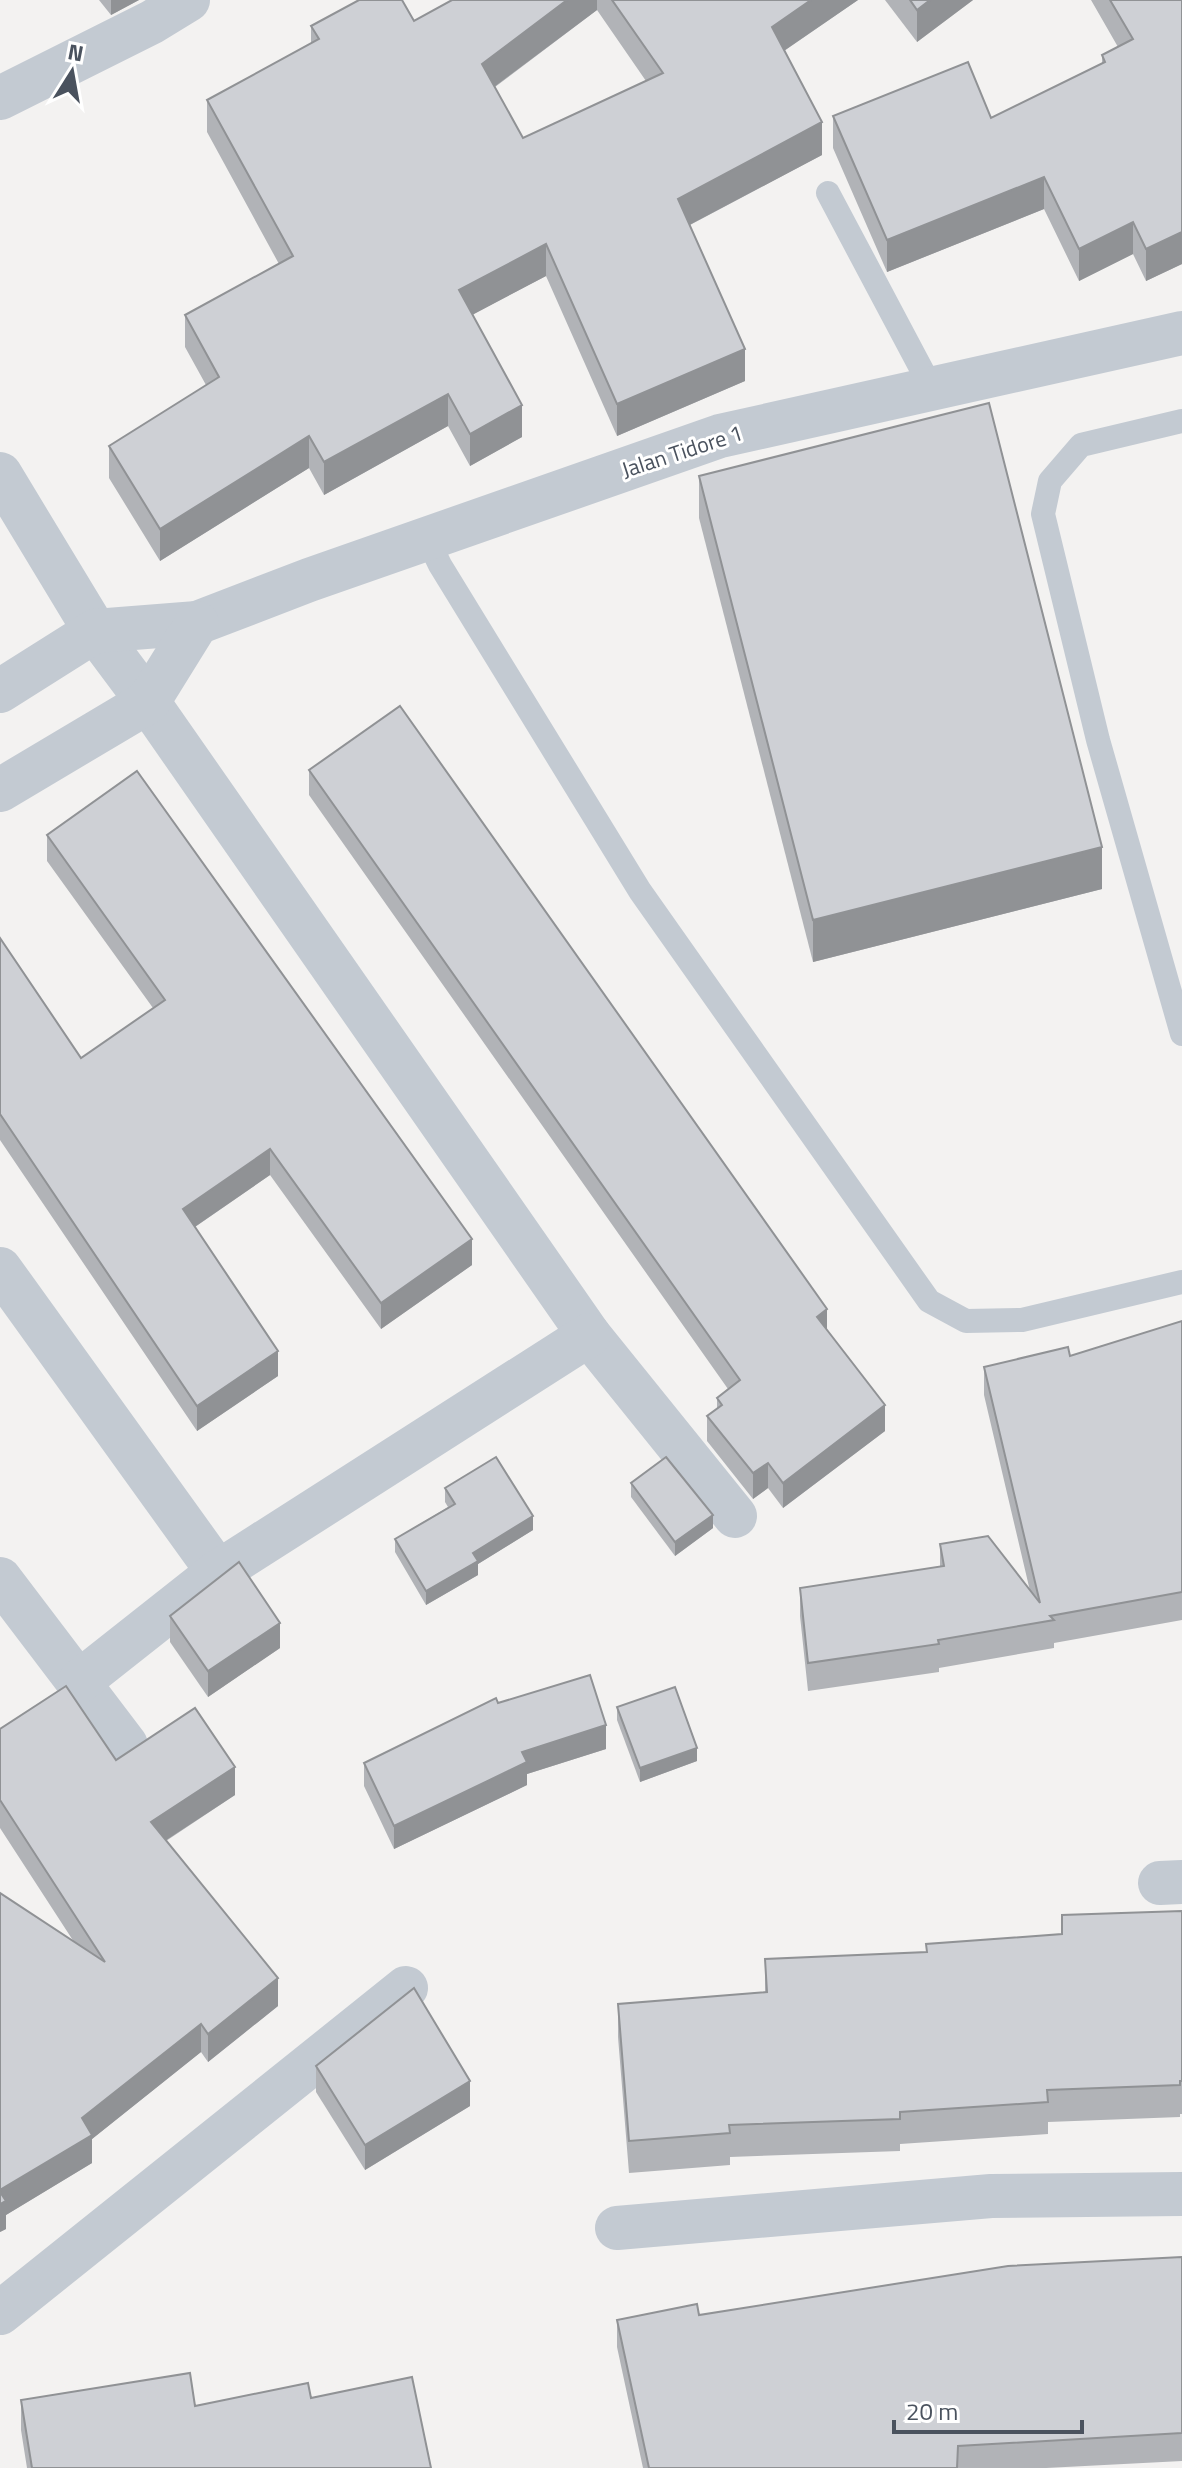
<svg xmlns="http://www.w3.org/2000/svg" width="1182" height="2468" viewBox="0 0 1182 2468" font-family="'Titillium Web',sans-serif">
<rect width="100%" height="100%" fill="#f3f2f1"/>
<g fill="none" stroke-linecap="round" stroke-linejoin="round">
<!-- lane -->
<g stroke="#c3cad2" stroke-width="24">
<path d="M 828,193 L 932,389"/>
<path d="M 1182,421 L 1081,445 L 1050,481 L 1043,514 L 1098,740 L 1182,1034"/>
<path d="M 427,538 L 440,565 L 640,891 L 929,1301 L 966,1321 L 1022,1320 L 1182,1282"/>
</g>
<!-- street -->
<g stroke="#c3cad2" stroke-width="44">
<path d="M 0,98 L 152,22 L 188,0"/>
<path d="M 0,474 L 95,631 L 148,702 L 589,1335 L 735,1516"/>
<path d="M 0,691 L 95,631 L 197,623 L 309,580 L 720,436 L 1182,333"/>
<path d="M 0,790 L 148,702 L 197,623"/>
<path d="M 0,1269 L 218,1572"/>
<path d="M 0,1579 L 126,1745"/>
<path d="M 80,1681 L 218,1572 L 589,1335"/>
<path d="M 1160,1883 L 1182,1882"/>
<path d="M 617,2228 L 991,2196 L 1182,2194"/>
<path d="M 0,2313 L 406,1988"/>
</g>
</g>
<!-- wall -->
<g fill="#b1b3b7" fill-rule="evenodd">
<path d="M 99,0 L 139,0 L 111,15 Z"/>
<path d="M 452,0 L 858,0 L 784,51 L 822,155 L 690,225 L 745,381 L 617,436 L 546,276 L 473,314 L 522,437 L 470,466 L 448,426 L 324,495 L 309,468 L 160,561 L 109,478 L 109,446 L 206,385 L 185,347 L 185,315 L 279,264 L 207,132 L 207,100 L 311,43 L 311,26 L 414,21 ZM 597,10 L 646,81 L 523,138 L 495,87 Z"/>
<path d="M 885,0 L 973,0 L 917,42 Z"/>
<path d="M 1091,0 L 1182,0 L 1182,264 L 1146,281 L 1133,254 L 1079,281 L 1044,209 L 887,272 L 833,148 L 833,116 L 991,118 L 1102,64 L 1102,55 L 1118,47 Z"/>
<path d="M 699,476 L 1102,889 L 813,962 L 699,518 Z"/>
<path d="M 309,770 L 827,1330 L 885,1431 L 783,1508 L 768,1488 L 753,1499 L 707,1441 L 707,1416 L 717,1409 L 717,1398 L 728,1389 L 309,795 Z"/>
<path d="M 47,835 L 472,1265 L 381,1329 L 270,1175 L 195,1227 L 278,1376 L 197,1431 L 0,1140 L 0,938 L 81,1058 L 153,1008 L 47,861 Z"/>
<path d="M 1182,1321 L 1182,1620 L 1054,1643 L 1054,1648 L 939,1668 L 939,1672 L 808,1691 L 800,1616 L 800,1588 L 940,1567 L 940,1544 L 1030,1591 L 984,1395 L 984,1367 L 1070,1356 Z"/>
<path d="M 631,1483 L 713,1528 L 675,1556 L 631,1497 Z"/>
<path d="M 445,1488 L 533,1530 L 478,1564 L 478,1575 L 426,1605 L 395,1552 L 395,1539 L 448,1507 L 445,1502 Z"/>
<path d="M 170,1616 L 280,1648 L 208,1697 L 170,1642 Z"/>
<path d="M 498,1703 L 606,1749 L 527,1774 L 527,1785 L 394,1849 L 364,1786 L 364,1763 Z"/>
<path d="M 617,1707 L 697,1761 L 640,1782 L 617,1720 Z"/>
<path d="M 0,1729 L 116,1760 L 235,1795 L 166,1841 L 278,2006 L 208,2062 L 201,2052 L 92,2139 L 92,2163 L 6,2215 L 6,2229 L 0,2232 L 74,1942 L 0,1828 Z"/>
<path d="M 1182,1911 L 1182,2114 L 1180,2114 L 1180,2117 L 1048,2122 L 1048,2134 L 900,2144 L 900,2151 L 730,2157 L 730,2165 L 629,2173 L 618,2037 L 618,2004 L 765,1992 L 765,1959 L 926,1952 L 1062,1934 L 1062,1915 Z"/>
<path d="M 316,2066 L 470,2106 L 365,2170 L 316,2092 Z"/>
<path d="M 1182,2257 L 1182,2461 L 1046,2468 L 643,2468 L 617,2347 L 617,2320 L 699,2315 Z"/>
<path d="M 311,2398 L 431,2468 L 27,2468 L 21,2430 L 21,2400 L 195,2406 Z"/>
</g>
<!-- shaded-wall -->
<g fill="#909295">
<path d="M 111,0 L 139,0 L 111,15 Z"/>
<path d="M 567,0 L 597,0 L 597,10 L 482,96 L 482,64 Z"/>
<path d="M 811,0 L 858,0 L 772,59 L 772,27 Z"/>
<path d="M 930,0 L 973,0 L 917,42 L 917,10 Z"/>
<path d="M 822,122 L 822,155 L 678,231 L 678,199 Z"/>
<path d="M 1044,177 L 1044,209 L 887,272 L 887,240 Z"/>
<path d="M 1133,222 L 1133,254 L 1079,281 L 1079,249 Z"/>
<path d="M 1182,232 L 1182,264 L 1146,281 L 1146,249 Z"/>
<path d="M 546,244 L 546,276 L 459,322 L 459,290 Z"/>
<path d="M 745,349 L 745,381 L 617,436 L 617,404 Z"/>
<path d="M 448,394 L 448,426 L 324,495 L 324,462 Z"/>
<path d="M 522,405 L 522,437 L 470,466 L 470,434 Z"/>
<path d="M 309,436 L 309,468 L 160,561 L 160,529 Z"/>
<path d="M 1102,847 L 1102,889 L 813,962 L 813,920 Z"/>
<path d="M 270,1149 L 270,1175 L 183,1235 L 183,1209 Z"/>
<path d="M 472,1239 L 472,1265 L 381,1329 L 381,1303 Z"/>
<path d="M 827,1309 L 827,1335 L 817,1317 Z"/>
<path d="M 278,1351 L 278,1376 L 197,1431 L 197,1406 Z"/>
<path d="M 885,1405 L 885,1431 L 783,1508 L 783,1483 Z"/>
<path d="M 768,1463 L 768,1488 L 753,1499 L 753,1473 Z"/>
<path d="M 713,1515 L 713,1528 L 675,1556 L 675,1542 Z"/>
<path d="M 533,1516 L 533,1530 L 478,1564 L 478,1575 L 426,1605 L 426,1591 L 473,1553 Z"/>
<path d="M 280,1623 L 280,1648 L 208,1697 L 208,1671 Z"/>
<path d="M 606,1725 L 606,1749 L 527,1774 L 527,1785 L 394,1849 L 394,1826 L 522,1752 Z"/>
<path d="M 697,1748 L 697,1761 L 640,1782 L 640,1768 Z"/>
<path d="M 235,1767 L 235,1795 L 151,1850 L 151,1822 Z"/>
<path d="M 278,1978 L 278,2006 L 208,2062 L 208,2034 Z"/>
<path d="M 201,2024 L 201,2052 L 92,2139 L 92,2163 L 6,2215 L 6,2229 L 0,2232 L 0,2190 L 82,2118 Z"/>
<path d="M 470,2081 L 470,2106 L 365,2170 L 365,2145 Z"/>
</g>
<!-- building -->
<g fill="#ced0d5" stroke="#909295" stroke-width="2">
<path d="M 359,0 L 402,0 L 414,21 L 452,0 L 567,0 L 482,64 L 523,138 L 663,73 L 612,0 L 811,0 L 772,27 L 822,122 L 678,199 L 745,349 L 617,404 L 546,244 L 459,290 L 522,405 L 470,434 L 448,394 L 324,462 L 309,436 L 160,529 L 109,446 L 219,377 L 185,315 L 293,256 L 207,100 L 319,39 L 311,26 Z"/>
<path d="M 910,0 L 930,0 L 917,10 Z"/>
<path d="M 1110,0 L 1182,0 L 1182,232 L 1146,249 L 1133,222 L 1079,249 L 1044,177 L 887,240 L 833,116 L 968,62 L 991,118 L 1105,62 L 1102,55 L 1133,39 Z"/>
<path d="M 989,403 L 1102,847 L 813,920 L 699,476 Z"/>
<path d="M 400,706 L 827,1309 L 817,1317 L 885,1405 L 783,1483 L 768,1463 L 753,1473 L 707,1416 L 722,1405 L 717,1398 L 740,1380 L 309,770 Z"/>
<path d="M 137,771 L 472,1239 L 381,1303 L 270,1149 L 183,1209 L 278,1351 L 197,1406 L 0,1114 L 0,938 L 81,1058 L 165,1000 L 47,835 Z"/>
<path d="M 1182,1321 L 1182,1592 L 1050,1616 L 1054,1620 L 938,1640 L 939,1644 L 808,1663 L 800,1588 L 944,1566 L 940,1544 L 988,1536 L 1040,1603 L 984,1367 L 1068,1347 L 1070,1356 Z"/>
<path d="M 496,1457 L 533,1516 L 473,1553 L 478,1561 L 426,1591 L 395,1539 L 455,1504 L 445,1488 Z"/>
<path d="M 666,1457 L 713,1515 L 675,1542 L 631,1483 Z"/>
<path d="M 239,1562 L 280,1623 L 208,1671 L 170,1616 Z"/>
<path d="M 590,1675 L 606,1725 L 522,1752 L 527,1762 L 394,1826 L 364,1763 L 496,1698 L 498,1703 Z"/>
<path d="M 66,1686 L 116,1760 L 195,1708 L 235,1767 L 151,1822 L 278,1978 L 208,2034 L 201,2024 L 82,2118 L 92,2135 L 0,2190 L 0,1893 L 105,1962 L 0,1800 L 0,1729 Z"/>
<path d="M 675,1687 L 697,1748 L 640,1768 L 617,1707 Z"/>
<path d="M 1182,1911 L 1182,2081 L 1180,2081 L 1180,2085 L 1047,2090 L 1048,2102 L 900,2112 L 900,2119 L 729,2125 L 730,2133 L 629,2141 L 618,2004 L 767,1992 L 765,1959 L 927,1952 L 926,1944 L 1062,1934 L 1062,1915 Z"/>
<path d="M 414,1988 L 470,2081 L 365,2145 L 316,2066 Z"/>
<path d="M 0,2192 L 6,2201 L 0,2204 Z"/>
<path d="M 1182,2257 L 1182,2433 L 958,2446 L 957,2468 L 649,2468 L 617,2320 L 697,2304 L 699,2315 L 1008,2266 Z"/>
<path d="M 190,2373 L 195,2406 L 308,2383 L 311,2398 L 412,2377 L 431,2468 L 32,2468 L 21,2400 Z"/>
</g>
<g text-anchor="middle" stroke-width="6" stroke-linejoin="round" paint-order="stroke">
<!-- street labels -->
<g font-size="22" fill="#4a525e" stroke="#fff">
<text transform="translate(682 451) rotate(-18)" y="8">Jalan Tidore 1</text>
</g>
</g>
<!-- north arrow -->
<g transform="translate(72 72) rotate(11)" stroke="#ffffff" stroke-width="6" paint-order="stroke">
<path d="M0-6L14 30L0 20L-14 30Z" fill="#4a525e"/>
<text y="-12" font-size="22" font-weight="bold" text-anchor="middle" fill="#4a525e">N</text>
</g>
<!-- scale -->
<path d="M894 2420v12h188v-12" fill="none" stroke="#4a525e" stroke-width="4"/>
<text x="906" y="2420" font-size="24" fill="#4a525e" stroke="#ffffff" stroke-width="6" paint-order="stroke">20 m</text>
</svg>
